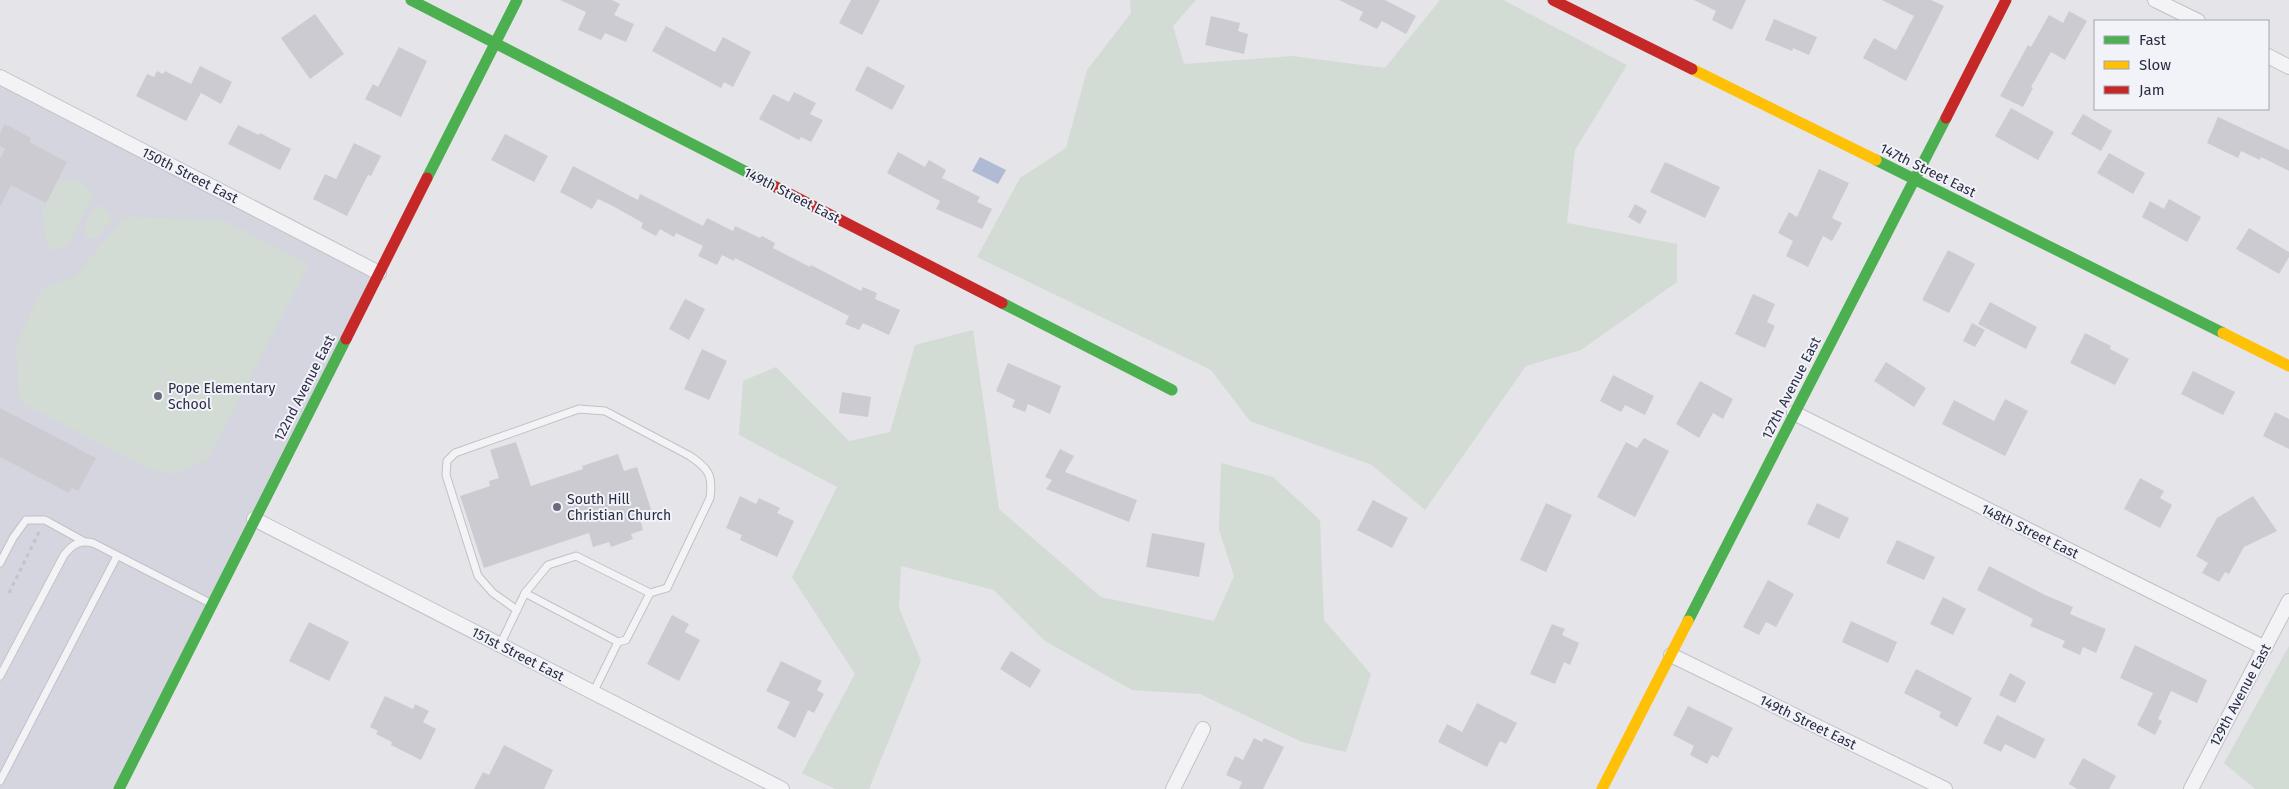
<svg xmlns="http://www.w3.org/2000/svg" width="2289" height="789" viewBox="0 0 2289 789" font-family="'Fira Sans',sans-serif">
<rect width="100%" height="100%" fill="#e4e4e9"/>
<!-- built -->
<path fill="#d4d5de" d="M 0,77 L 379,273 L 120,789 L 0,789 Z"/>
<!-- green -->
<g fill="#d2dcd4">
<path d="M 1130,0 L 1196,0 L 1173,26 L 1184,64 L 1292,56 L 1385,68 L 1440,0 L 1503,0 L 1627,65 L 1575,150 L 1567,223 L 1677,244 L 1677,282 L 1581,350 L 1526,366 L 1425,510 L 1372,465 L 1250,421 L 1211,370 L 977,257 L 1020,178 L 1066,148 L 1087,70 L 1131,13 Z"/>
<path d="M 78,178 L 94,195 L 67,247 L 48,250 L 42,212 L 57,183 Z"/>
<path d="M 102,205 L 113,218 L 97,238 L 88,238 L 85,235 C 86,222 89,210 102,205 Z"/>
<path d="M 128,217 L 223,220 L 309,264 L 207,461 L 173,474 L 152,470 L 24,404 L 19,398 L 16,345 L 42,289 L 75,276 L 122,220 Z"/>
<path d="M 973,330 L 999,509 L 1101,597 L 1214,621 L 1234,576 L 1219,530 L 1221,463 L 1273,477 L 1320,520 L 1324,620 L 1371,674 L 1346,752 L 1302,742 L 1200,694 L 1132,690 L 1045,641 L 994,590 L 901,566 L 899,608 L 921,661 L 869,789 L 835,789 L 802,773 L 855,674 L 792,577 L 837,487 L 739,435 L 743,381 L 776,367 L 849,441 L 890,432 L 915,345 Z"/>
<path d="M 2289,646 L 2289,789 L 2255,789 L 2224,763 Z"/>
</g>
<!-- water -->
<path fill="#b1bad5" d="M 980,157 L 1006,170 L 998,184 L 972,171 Z"/>
<!-- building -->
<g fill="#cbcbd1">
<path d="M 560,0 L 612,0 L 620,4 L 614,15 L 634,24 L 626,42 L 605,33 L 601,40 L 578,30 L 586,12 Z"/>
<path d="M 851,0 L 880,0 L 862,35 L 839,23 Z"/>
<path d="M 1339,0 L 1385,0 L 1416,16 L 1406,34 L 1382,21 L 1377,29 L 1359,20 L 1363,12 Z"/>
<path d="M 1694,0 L 1746,0 L 1732,30 L 1712,20 L 1716,11 Z"/>
<path d="M 1882,0 L 1931,0 L 1944,6 L 1906,81 L 1863,58 L 1874,38 L 1896,50 L 1914,16 Z"/>
<path d="M 2069,11 L 2087,21 L 2065,60 L 2051,52 L 2031,87 L 2033,88 L 2023,107 L 2000,96 L 2028,45 L 2031,47 L 2049,15 L 2063,23 Z"/>
<path d="M 315,14 L 344,54 L 310,79 L 281,38 Z"/>
<path d="M 1211,16 L 1240,23 L 1238,31 L 1248,34 L 1244,54 L 1205,45 Z"/>
<path d="M 1774,19 L 1817,37 L 1809,55 L 1793,48 L 1792,51 L 1765,40 Z"/>
<path d="M 666,26 L 715,52 L 723,37 L 751,52 L 733,87 L 724,82 L 721,88 L 652,51 Z"/>
<path d="M 399,47 L 427,61 L 401,117 L 365,99 L 373,84 L 378,87 Z"/>
<path d="M 200,66 L 232,82 L 221,104 L 201,93 L 186,121 L 136,96 L 147,74 L 154,77 L 157,71 L 163,74 L 165,71 L 191,84 Z"/>
<path d="M 867,66 L 905,86 L 892,110 L 855,90 Z"/>
<path d="M 794,92 L 816,103 L 810,114 L 823,120 L 811,142 L 801,137 L 799,140 L 759,119 L 773,94 L 789,102 Z"/>
<path d="M 2011,108 L 2054,132 L 2038,160 L 1995,136 Z"/>
<path d="M 2083,114 L 2112,131 L 2101,151 L 2071,134 Z"/>
<path d="M 2218,117 L 2289,150 L 2289,171 L 2261,157 L 2260,160 L 2241,151 L 2238,158 L 2207,143 Z"/>
<path d="M 5,124 L 31,138 L 29,142 L 67,162 L 46,203 L 11,185 L 0,207 L 0,159 L 5,149 L 0,146 L 0,133 Z"/>
<path d="M 238,125 L 259,135 L 260,133 L 291,149 L 280,170 L 228,144 Z"/>
<path d="M 505,134 L 548,156 L 534,182 L 491,160 Z"/>
<path d="M 354,143 L 381,156 L 371,176 L 368,175 L 347,216 L 313,199 L 325,174 L 336,179 Z"/>
<path d="M 898,152 L 925,167 L 929,160 L 946,170 L 942,178 L 980,197 L 977,202 L 992,209 L 982,229 L 936,209 L 940,201 L 887,173 Z"/>
<path d="M 2109,153 L 2145,173 L 2133,194 L 2097,173 Z"/>
<path d="M 1665,162 L 1720,187 L 1705,218 L 1650,192 Z"/>
<path d="M 573,166 L 638,200 L 640,194 L 703,226 L 707,218 L 733,231 L 735,226 L 760,238 L 762,236 L 775,243 L 773,248 L 810,267 L 811,265 L 861,291 L 863,287 L 877,293 L 875,299 L 900,310 L 889,335 L 863,323 L 859,330 L 845,324 L 849,316 L 735,258 L 734,261 L 722,255 L 717,265 L 698,256 L 703,246 L 676,233 L 674,237 L 660,229 L 656,236 L 641,228 L 643,223 L 611,205 L 598,199 L 592,209 L 560,192 Z"/>
<path d="M 1819,169 L 1849,183 L 1832,218 L 1842,223 L 1832,241 L 1823,236 L 1808,267 L 1786,256 L 1793,241 L 1778,233 L 1789,212 L 1797,217 Z"/>
<path d="M 2169,199 L 2201,217 L 2187,242 L 2142,217 L 2150,201 L 2164,209 Z"/>
<path d="M 1635,204 L 1647,211 L 1640,224 L 1628,217 Z"/>
<path d="M 2249,228 L 2289,252 L 2289,257 L 2279,274 L 2236,249 Z"/>
<path d="M 1948,250 L 1975,264 L 1949,313 L 1922,300 Z"/>
<path d="M 1753,294 L 1775,304 L 1767,322 L 1775,326 L 1765,348 L 1735,334 Z"/>
<path d="M 685,299 L 705,309 L 689,340 L 669,329 Z"/>
<path d="M 1990,302 L 2037,327 L 2026,349 L 1978,324 Z"/>
<path d="M 1972,323 L 1985,330 L 1975,347 L 1963,341 Z"/>
<path d="M 2085,333 L 2111,346 L 2110,349 L 2129,359 L 2115,385 L 2070,363 Z"/>
<path d="M 702,349 L 727,361 L 709,400 L 684,389 Z"/>
<path d="M 1886,362 L 1926,388 L 1914,407 L 1874,381 Z"/>
<path d="M 1008,363 L 1061,386 L 1050,414 L 1028,404 L 1025,412 L 1012,407 L 1015,400 L 996,391 Z"/>
<path d="M 2193,371 L 2235,392 L 2223,415 L 2181,394 Z"/>
<path d="M 1613,375 L 1654,396 L 1645,415 L 1625,405 L 1621,412 L 1600,401 Z"/>
<path d="M 1700,381 L 1733,399 L 1723,419 L 1713,413 L 1699,438 L 1676,424 Z"/>
<path d="M 842,392 L 871,397 L 868,417 L 839,413 Z"/>
<path d="M 2005,399 L 2028,411 L 2005,456 L 1942,424 L 1954,400 L 1994,421 Z"/>
<path d="M 0,408 L 96,458 L 78,491 L 72,488 L 69,493 L 0,457 Z"/>
<path d="M 2275,412 L 2289,419 L 2289,449 L 2263,436 Z"/>
<path d="M 1644,438 L 1669,451 L 1635,517 L 1597,497 L 1626,442 L 1637,448 Z"/>
<path d="M 516,442 L 531,486 L 583,469 L 582,466 L 618,454 L 624,471 L 637,467 L 654,518 L 641,522 L 643,530 L 631,534 L 633,539 L 611,547 L 609,542 L 593,547 L 589,533 L 484,568 L 460,496 L 490,486 L 489,481 L 499,478 L 490,450 Z"/>
<path d="M 1060,449 L 1074,456 L 1065,472 L 1137,500 L 1129,522 L 1046,489 L 1052,480 L 1045,477 Z"/>
<path d="M 2140,478 L 2164,491 L 2160,498 L 2172,505 L 2160,528 L 2124,509 Z"/>
<path d="M 740,496 L 756,504 L 759,498 L 780,508 L 777,513 L 794,521 L 777,557 L 740,540 L 742,535 L 726,528 Z"/>
<path d="M 2253,496 L 2277,531 L 2244,547 L 2229,574 L 2225,572 L 2219,582 L 2202,573 L 2208,563 L 2196,556 L 2217,518 Z"/>
<path d="M 1373,500 L 1408,518 L 1392,548 L 1357,530 Z"/>
<path d="M 1546,503 L 1572,515 L 1546,572 L 1520,560 Z"/>
<path d="M 1817,503 L 1849,518 L 1839,539 L 1807,524 Z"/>
<path d="M 1152,533 L 1205,543 L 1199,577 L 1146,567 Z"/>
<path d="M 1897,540 L 1935,557 L 1924,580 L 1886,563 Z"/>
<path d="M 1989,566 L 2045,595 L 2073,607 L 2070,614 L 2106,629 L 2096,653 L 2083,647 L 2080,655 L 2062,647 L 2065,641 L 2030,626 L 2033,619 L 1977,590 Z"/>
<path d="M 1768,580 L 1794,594 L 1776,627 L 1766,622 L 1759,635 L 1743,627 Z"/>
<path d="M 1943,597 L 1966,609 L 1953,635 L 1930,624 Z"/>
<path d="M 672,615 L 689,624 L 685,632 L 700,640 L 679,681 L 647,664 Z"/>
<path d="M 1851,621 L 1897,642 L 1888,663 L 1842,642 Z"/>
<path d="M 309,622 L 349,642 L 329,681 L 289,661 Z"/>
<path d="M 1552,624 L 1565,629 L 1562,635 L 1579,643 L 1570,665 L 1564,662 L 1555,684 L 1530,674 Z"/>
<path d="M 2135,645 L 2207,680 L 2197,703 L 2171,691 L 2158,719 L 2162,721 L 2155,735 L 2137,725 L 2153,693 L 2120,678 Z"/>
<path d="M 1011,651 L 1041,670 L 1030,688 L 1000,669 Z"/>
<path d="M 781,661 L 822,681 L 817,690 L 824,694 L 814,713 L 808,710 L 795,738 L 777,728 L 790,702 L 766,691 Z"/>
<path d="M 1916,669 L 1972,698 L 1957,727 L 1939,717 L 1941,712 L 1904,693 Z"/>
<path d="M 2010,673 L 2026,682 L 2015,703 L 1999,695 Z"/>
<path d="M 385,696 L 413,709 L 415,704 L 429,711 L 423,722 L 436,729 L 421,760 L 391,745 L 392,742 L 376,734 L 378,731 L 370,727 Z"/>
<path d="M 1477,703 L 1517,723 L 1506,744 L 1500,741 L 1487,767 L 1438,742 L 1447,724 L 1462,732 Z"/>
<path d="M 1688,706 L 1733,728 L 1718,758 L 1712,755 L 1707,764 L 1690,755 L 1694,746 L 1673,735 Z"/>
<path d="M 1997,715 L 2045,739 L 2035,759 L 2005,744 L 2001,752 L 1983,743 Z"/>
<path d="M 1254,738 L 1262,742 L 1264,738 L 1284,747 L 1263,789 L 1239,789 L 1242,782 L 1226,775 L 1235,756 L 1243,760 Z"/>
<path d="M 504,745 L 553,770 L 544,789 L 474,789 L 483,772 L 489,775 Z"/>
<path d="M 2083,758 L 2116,776 L 2109,789 L 2077,789 L 2069,784 Z"/>
</g>
<g fill="none" stroke-linecap="round" stroke-linejoin="round">
<defs>
<g id="lane">
<path d="M 0,563 L 13,538 L 26,520 L 45,520 L 83,541"/>
<path d="M 517,610 L 493,593 L 478,576 L 446,475 L 447,461 L 455,453 L 579,409 L 605,411 L 690,456 C 709,469 713,475 710,498 L 667,588 L 650,593 L 626,640 L 618,642 L 525,593"/>
<path d="M 500,645 L 525,593 L 548,565 L 576,556 L 650,593"/>
<path d="M 0,676 L 64,555 C 73,544 79,540 93,543 L 210,603"/>
<path d="M 593,693 L 618,642"/>
<path d="M 0,781 L 117,556"/>
</g>
<g id="street">
<path d="M 2155,0 L 2198,21"/>
<path d="M 2268,56 L 2289,67"/>
<path d="M 0,77 L 379,273"/>
<path d="M 1794,413 L 2265,648"/>
<path d="M 254,519 L 782,789"/>
<path d="M 1671,655 L 1945,789"/>
<path d="M 1173,789 L 1203,729"/>
<path d="M 2191,789 L 2289,601"/>
</g>
</defs>
<!-- lane casing -->
<use href="#lane" stroke="#c1c1c7" stroke-width="9"/>
<!-- street casing -->
<use href="#street" stroke="#c1c1c7" stroke-width="16"/>
<!-- path -->
<path stroke="#c3c3c9" stroke-width="3" stroke-dasharray="4 4" stroke-linecap="butt" d="M 9,593 L 40,530"/>
<!-- lane -->
<use href="#lane" stroke="#f3f3f6" stroke-width="7"/>
<!-- street -->
<use href="#street" stroke="#f3f3f6" stroke-width="14"/>
<!-- fast -->
<g stroke="#4caf50" stroke-width="11">
<path d="M 411,0 L 776,187"/>
<path d="M 1876,160 L 2223,333"/>
<path d="M 427,178 L 517,0"/>
<path d="M 1002,303 L 1172,390"/>
<path d="M 1688,621 L 1946,118"/>
<path d="M 119,789 L 346,339"/>
</g>
<!-- slow -->
<g stroke="#ffc107" stroke-width="11">
<path d="M 1692,69 L 1876,160"/>
<path d="M 2223,333 L 2289,366"/>
<path d="M 1602,789 L 1688,621"/>
</g>
<!-- jam -->
<g stroke="#c62828" stroke-width="11">
<path d="M 1553,0 L 1692,69"/>
<path d="M 1946,118 L 2006,0"/>
<path d="M 776,187 L 1002,303"/>
<path d="M 346,339 L 427,178"/>
</g>
</g>
<!-- markers -->
<g fill="#6a6c7e" stroke="#f2f3f8" stroke-width="2">
<circle cx="158" cy="396" r="5"/>
<circle cx="557" cy="507" r="5"/>
</g>
<g text-anchor="middle" stroke-width="4" stroke-linejoin="round" paint-order="stroke">
<!-- street labels -->
<g font-size="14" fill="#292c44" stroke="#f2f3f8">
<text transform="translate(1928 170) rotate(26)" y="5">147th Street East</text>
<text transform="translate(190 175) rotate(27)" y="5">150th Street East</text>
<text transform="translate(792 195) rotate(27)" y="5">149th Street East</text>
<text transform="translate(304 388) rotate(-63)" y="5">122nd Avenue East</text>
<text transform="translate(1791 388) rotate(-63)" y="5">127th Avenue East</text>
<text transform="translate(2030 531) rotate(26)" y="5">148th Street East</text>
<text transform="translate(518 654) rotate(27)" y="5">151st Street East</text>
<text transform="translate(2240 695) rotate(-62)" y="5">129th Avenue East</text>
<text transform="translate(1808 722) rotate(26)" y="5">149th Street East</text>
</g>
<!-- poi labels -->
<g font-size="14" fill="#292c44" stroke="#f2f3f8" text-anchor="start">
<text x="168" y="393">Pope Elementary<tspan x="168" dy="16">School</tspan></text>
<text x="567" y="504">South Hill<tspan x="567" dy="16">Christian Church</tspan></text>
</g>
</g>
<!-- legend -->
<rect x="2094" y="20" width="175" height="90" fill="#f2f3f8" stroke="#a2a3b0"/>
<rect x="2104" y="36" width="25" height="8" fill="#4caf50" stroke="#a2a3b0"/>
<text x="2139" y="45" font-size="15" fill="#292c44">Fast</text>
<rect x="2104" y="61" width="25" height="8" fill="#ffc107" stroke="#a2a3b0"/>
<text x="2139" y="70" font-size="15" fill="#292c44">Slow</text>
<rect x="2104" y="86" width="25" height="8" fill="#c62828" stroke="#a2a3b0"/>
<text x="2139" y="95" font-size="15" fill="#292c44">Jam</text>
</svg>
